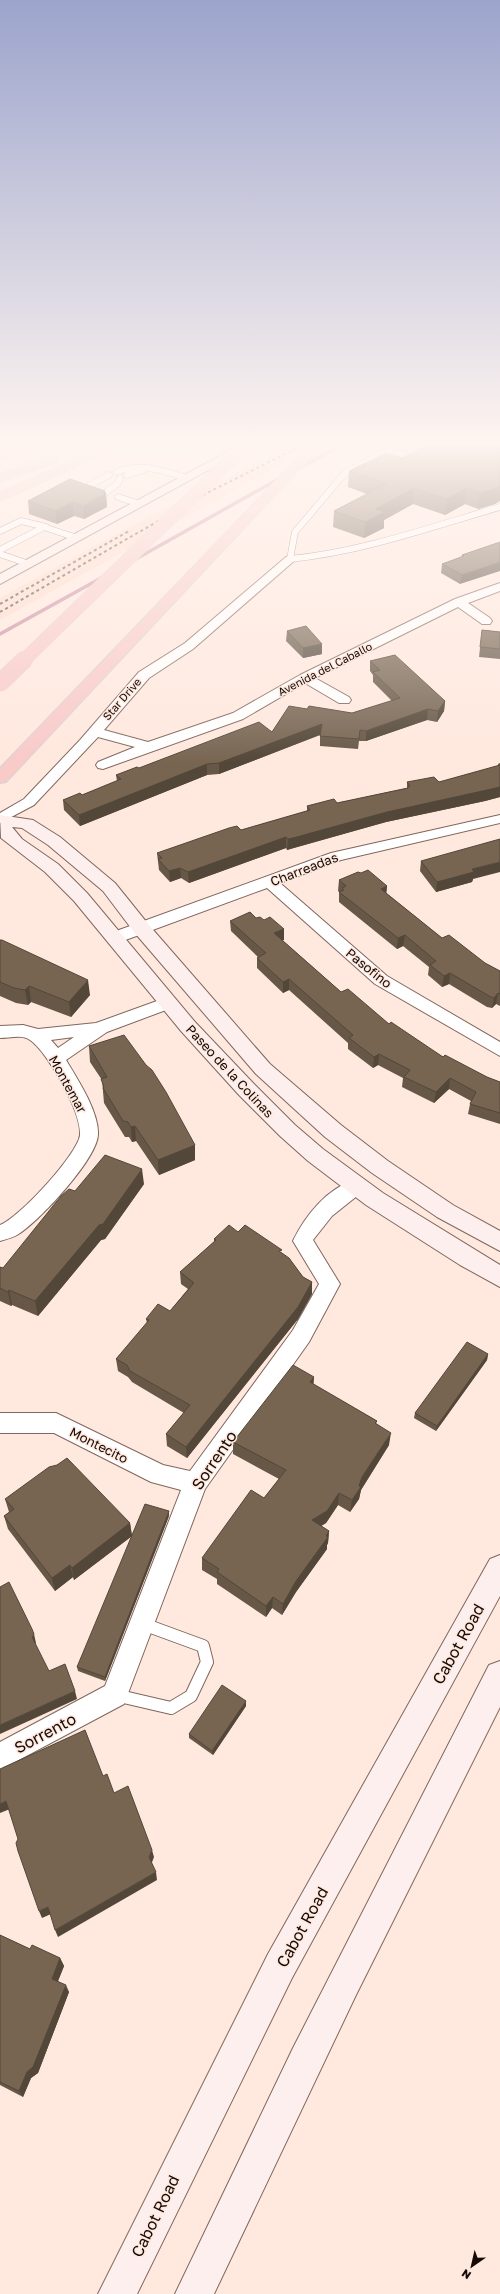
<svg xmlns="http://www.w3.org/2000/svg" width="500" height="2294" viewBox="0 0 500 2294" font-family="'Golos Text',sans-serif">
<rect width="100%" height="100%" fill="#ffe8de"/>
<!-- built -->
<path fill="#ffdaca" d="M 295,443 L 321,443 L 0,620 L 0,598 L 127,528 Z"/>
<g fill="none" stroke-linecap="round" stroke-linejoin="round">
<!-- stream -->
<g stroke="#ca8da2" stroke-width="3.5">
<path d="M 297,469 L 346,443"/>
<path d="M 134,560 L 282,477"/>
<path d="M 0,634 L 103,577"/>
</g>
<defs>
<g id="lane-far1">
<path d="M 400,443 L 345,473 L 295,532 L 290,559 C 362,552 431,527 500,507"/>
<path d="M 387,449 L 410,457"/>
<path d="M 117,472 C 142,462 163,471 187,478"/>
<path d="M 127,475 L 143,470"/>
<path d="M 91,488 L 90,485 L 109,475"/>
<path d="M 105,493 L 118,483 L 120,478"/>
<path d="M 118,497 L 140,504"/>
<path d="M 0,531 L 21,521 L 46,527"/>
<path d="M 0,550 L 44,527 L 77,538"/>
<path d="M 0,554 L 29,564"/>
</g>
<path id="lane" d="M 115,1695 L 171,1708 L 191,1696 L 207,1662 L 203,1646 L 143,1624"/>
<g id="street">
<path d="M 290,556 L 294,557 L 296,559 L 294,561 L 193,649 L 149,678 L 104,730 L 148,742 L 233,713 L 300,675 L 455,599 L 500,583 L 500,591 L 468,603 L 490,618 L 492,621 L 490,624 L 482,624 L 458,607 L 315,678 L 349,697 L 351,700 L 349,703 L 339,703 L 305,683 L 243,719 L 103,769 L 98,768 L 96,765 L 98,762 L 135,747 L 98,737 L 34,805 L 0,823 L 0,813 L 24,799 L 80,740 L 139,672 L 185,643 L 286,557 Z"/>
<path d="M 500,815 L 500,823 L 341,860 L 280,883 L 387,976 L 500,1042 L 500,1056 L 375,984 L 267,888 L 120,942 L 108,942 L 106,938 L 108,934 L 331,853 Z"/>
<path d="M 168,997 L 174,999 L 177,1003 L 174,1007 L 107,1032 L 66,1060 C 77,1078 99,1112 98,1134 C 98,1158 38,1223 17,1235 C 12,1238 6,1239 0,1241 L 0,1225 C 18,1219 78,1154 80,1135 C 82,1113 48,1052 30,1040 C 23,1034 9,1038 0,1038 L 0,1026 L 23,1025 L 38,1029 L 96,1023 ZM 74,1037 L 58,1048 L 51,1040 Z"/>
<path d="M 355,1180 L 362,1182 L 365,1187 L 362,1192 L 332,1216 L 313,1240 L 340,1284 L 309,1342 L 205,1489 L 124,1704 L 0,1770 L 0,1742 L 105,1686 L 181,1490 L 151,1482 L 54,1433 L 0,1433 L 0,1413 L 56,1413 L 163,1465 L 190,1471 L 293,1330 L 319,1284 L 293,1241 C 305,1216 327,1188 355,1180 Z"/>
</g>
<g id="secondary">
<path d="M 244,443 L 256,444 L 0,584 L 0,574 Z"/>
<path d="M 0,815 L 33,820 L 60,837 L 115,883 L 148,924 L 270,1064 L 341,1125 L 388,1161 L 453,1205 L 500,1231 L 500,1251 L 437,1217 L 372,1173 L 325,1137 L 256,1074 L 134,932 L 103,891 L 48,845 L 22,828 L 12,827 L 22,839 L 58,864 L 87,893 L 195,1022 L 254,1084 L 295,1125 L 323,1149 L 383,1193 L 500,1265 L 500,1287 L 460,1265 L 366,1205 L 308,1161 L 280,1136 L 239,1095 L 181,1031 L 74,901 L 45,872 L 1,838 Z"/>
<path d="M 500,1555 L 500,1596 L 292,1978 L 137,2294 L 98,2294 L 268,1954 L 490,1559 Z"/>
<path d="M 500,1661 L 500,1707 L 356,1995 L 214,2294 L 175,2294 L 293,2048 L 489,1665 Z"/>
</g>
<g id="highway">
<path d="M 24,443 L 41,443 L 39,445 L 0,459 L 0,451 Z"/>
<path d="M 113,443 L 128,443 L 0,501 L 0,492 Z"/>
<path d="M 312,443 L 324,443 L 6,782 L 0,783 L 0,768 Z"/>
<path d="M 52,456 L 58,460 L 56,463 L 0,482 L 0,474 Z"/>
</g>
</defs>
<!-- lane-far1 casing -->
<use href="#lane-far1" stroke="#80675d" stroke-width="7"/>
<!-- lane casing -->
<use href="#lane" stroke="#80675d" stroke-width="14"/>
<!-- street casing -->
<use href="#street" stroke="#80675d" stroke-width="2"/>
<!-- secondary casing -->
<use href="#secondary" stroke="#80675d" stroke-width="2"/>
<!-- highway casing -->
<use href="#highway" stroke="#d5d3d2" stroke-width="2"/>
<!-- lane-far1 -->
<use href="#lane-far1" stroke="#fff" stroke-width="6"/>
<!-- lane -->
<use href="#lane" stroke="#fff" stroke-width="12"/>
<!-- street -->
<use href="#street" fill="#fff" fill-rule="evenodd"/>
<!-- secondary -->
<use href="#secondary" fill="#fdefee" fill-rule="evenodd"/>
<!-- highway -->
<use href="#highway" fill="#f8cac8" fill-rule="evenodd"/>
<!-- rail -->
<g stroke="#50443e" stroke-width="2" stroke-dasharray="3 3" stroke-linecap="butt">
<path d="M 0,604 L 129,531"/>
<path d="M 0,612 L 207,493 L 307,443"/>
</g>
<defs>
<path id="highway-bridge-far1" d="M 24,660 L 248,443"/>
<path id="highway-bridge" d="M 0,683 L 25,659"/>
</defs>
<!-- highway-bridge-far1 casing -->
<use href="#highway-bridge-far1" stroke="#d5d3d2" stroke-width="14" stroke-linecap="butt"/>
<!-- highway-bridge casing -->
<use href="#highway-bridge" stroke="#d5d3d2" stroke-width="18" stroke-linecap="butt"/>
<!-- highway-bridge-far1 -->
<use href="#highway-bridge-far1" stroke="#f8cac8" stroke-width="13"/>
<!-- highway-bridge -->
<use href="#highway-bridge" stroke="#f8cac8" stroke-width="17"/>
</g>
<!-- wall -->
<g fill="#665747">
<path d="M 500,443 L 500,501 L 495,504 L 478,509 L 465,504 L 445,515 L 413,504 L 384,520 L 384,528 L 364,538 L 333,527 L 334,511 L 367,494 L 348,487 L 349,471 L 389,455 L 402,458 Z"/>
<path d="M 105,493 L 106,493 L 107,507 L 84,519 L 74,516 L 57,524 L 29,514 L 28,501 Z"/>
<path d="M 500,542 L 460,584 L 441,573 L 442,564 L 461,557 L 462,555 Z"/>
<path d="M 482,630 L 500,632 L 500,659 L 479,657 Z"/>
<path d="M 287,631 L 322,644 L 322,654 L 303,658 L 286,641 Z"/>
<path d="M 370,661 L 445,701 L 444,711 L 437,722 L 427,720 L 366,741 L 359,741 L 358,749 L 320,746 L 320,735 L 219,774 L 207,775 L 80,826 L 64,810 L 63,800 L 82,795 L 117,781 L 116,775 L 272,732 L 307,709 L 352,713 L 392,701 L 373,682 L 373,675 L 370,671 Z"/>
<path d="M 500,763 L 500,797 L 485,801 L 386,822 L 293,848 L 287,850 L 286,848 L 189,883 L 181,878 L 170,882 L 159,870 L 157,853 L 241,830 L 307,811 L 307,806 L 337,803 L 407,788 L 407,782 L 439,782 L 498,766 L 498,764 Z"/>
<path d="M 421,861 L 473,879 L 472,882 L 436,892 L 420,871 Z"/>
<path d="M 361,873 L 387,886 L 386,893 L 442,938 L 485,963 L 500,971 L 500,1006 L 496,1004 L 492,1008 L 487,1007 L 449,984 L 442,987 L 428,975 L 429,967 L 403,946 L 397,949 L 339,902 L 339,892 L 338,891 L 339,880 Z"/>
<path d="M 264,920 L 284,929 L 284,940 L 282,940 L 341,992 L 389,1024 L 443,1057 L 487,1077 L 500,1082 L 500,1124 L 468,1114 L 470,1104 L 471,1101 L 449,1089 L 434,1103 L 402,1087 L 403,1078 L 378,1065 L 373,1068 L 348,1049 L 348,1043 L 289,990 L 283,993 L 257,968 L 257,958 L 258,957 L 231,931 L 230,921 Z"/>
<path d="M 0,940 L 90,995 L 71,1017 L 31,1002 L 28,1005 L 16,1003 L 0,996 Z"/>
<path d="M 89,1046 L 195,1160 L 159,1175 L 136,1141 L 132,1142 L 129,1137 L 125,1137 L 104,1103 L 102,1080 L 90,1062 Z"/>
<path d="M 144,1184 L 105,1239 L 101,1240 L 38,1316 L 12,1305 L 11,1306 L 0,1301 L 0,1267 L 3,1268 L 75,1191 Z"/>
<path d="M 238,1232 L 282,1253 L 303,1277 L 312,1282 L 312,1294 L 298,1319 L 187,1458 L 167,1446 L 166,1434 L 184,1413 L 132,1382 L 128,1377 L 118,1371 L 116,1359 L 147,1323 L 146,1319 L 170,1311 L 188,1289 L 181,1284 L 180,1272 L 214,1242 L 214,1239 Z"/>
<path d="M 488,1354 L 487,1360 L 436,1431 L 414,1418 L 415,1413 Z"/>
<path d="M 314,1377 L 313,1384 L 377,1421 L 376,1424 L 389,1445 L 361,1490 L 359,1499 L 350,1512 L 338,1505 L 326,1523 L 321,1526 L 329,1531 L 328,1543 L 327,1545 L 327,1549 L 296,1592 L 282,1615 L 272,1608 L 266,1617 L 217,1584 L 217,1579 L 202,1570 L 202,1558 L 264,1498 L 279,1479 L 233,1454 L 233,1442 Z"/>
<path d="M 5,1499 L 130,1523 L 132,1536 L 74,1580 L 73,1577 L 55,1591 L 8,1529 L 4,1516 L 9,1512 Z"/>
<path d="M 169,1516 L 105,1681 L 78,1671 L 77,1667 Z"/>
<path d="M 246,1706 L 213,1755 L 189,1738 L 189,1734 Z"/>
<path d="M 0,1935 L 30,1949 L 60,1958 L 64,1966 L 58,1981 L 69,1992 L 38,2073 L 31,2078 L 23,2097 L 0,2085 Z"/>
</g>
<!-- shaded-wall -->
<g fill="#534739">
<path d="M 500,486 L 500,501 L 495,504 L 478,509 L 480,493 Z"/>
<path d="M 414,488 L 413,504 L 384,520 L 384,528 L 364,538 L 365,522 L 376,509 Z"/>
<path d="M 466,488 L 465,504 L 445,515 L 447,499 Z"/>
<path d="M 105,491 L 106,494 L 106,493 L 107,507 L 84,519 L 83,506 Z"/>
<path d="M 73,502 L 74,516 L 57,524 L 56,511 Z"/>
<path d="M 500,562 L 500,571 L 460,584 L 462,575 Z"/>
<path d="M 322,644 L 322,654 L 303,658 L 303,648 Z"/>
<path d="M 445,701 L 444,711 L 437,722 L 438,711 Z"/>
<path d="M 428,709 L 427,720 L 366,741 L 366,731 Z"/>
<path d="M 322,724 L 322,734 L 219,774 L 219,763 Z"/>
<path d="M 207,764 L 207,775 L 80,826 L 79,815 Z"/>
<path d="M 500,787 L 500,797 L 485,801 L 386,822 L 287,850 L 288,839 L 387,812 Z"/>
<path d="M 286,837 L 286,848 L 189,883 L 188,872 Z"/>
<path d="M 500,862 L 500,872 L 473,879 L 472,882 L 436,892 L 437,882 L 472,869 Z"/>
<path d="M 180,868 L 181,878 L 170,882 L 169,871 Z"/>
<path d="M 387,886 L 386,897 L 381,889 Z"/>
<path d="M 284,929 L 284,940 L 274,944 L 274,933 Z"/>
<path d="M 405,935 L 403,946 L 397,949 L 398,938 Z"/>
<path d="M 450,973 L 449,984 L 442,987 L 444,976 Z"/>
<path d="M 289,979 L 289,990 L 283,993 L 283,982 Z"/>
<path d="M 88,980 L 90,995 L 71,1017 L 69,1002 Z"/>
<path d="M 29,986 L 31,1002 L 28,1005 L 25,990 Z"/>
<path d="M 498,993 L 496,1004 L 492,1008 L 494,998 Z"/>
<path d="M 379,1054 L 378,1065 L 373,1068 L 374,1057 Z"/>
<path d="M 450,1078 L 449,1089 L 434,1103 L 436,1092 Z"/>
<path d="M 135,1126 L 136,1141 L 132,1142 L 131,1127 Z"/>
<path d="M 195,1145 L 195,1160 L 159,1175 L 158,1160 Z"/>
<path d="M 142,1169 L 144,1184 L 105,1239 L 101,1240 L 38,1316 L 35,1301 L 99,1225 Z"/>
<path d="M 312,1282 L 312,1294 L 298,1319 L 187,1458 L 186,1447 Z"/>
<path d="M 9,1290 L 12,1305 L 11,1306 L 8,1292 Z"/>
<path d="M 488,1354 L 487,1360 L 436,1431 L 437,1426 Z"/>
<path d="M 314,1377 L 313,1390 L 310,1382 Z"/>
<path d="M 391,1433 L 389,1445 L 361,1490 L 359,1499 L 350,1512 L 352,1500 L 362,1477 Z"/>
<path d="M 339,1493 L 338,1505 L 326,1523 L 311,1532 L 312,1520 Z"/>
<path d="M 169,1511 L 169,1516 L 105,1681 L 105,1677 Z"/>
<path d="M 130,1523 L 132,1536 L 74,1580 L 72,1568 Z"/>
<path d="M 329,1531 L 328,1543 L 327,1545 L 327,1549 L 296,1592 L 282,1615 L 283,1604 L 296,1581 Z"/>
<path d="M 70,1565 L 73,1577 L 55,1591 L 52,1578 Z"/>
<path d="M 273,1597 L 272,1608 L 266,1617 L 266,1606 Z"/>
<path d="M 34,1634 L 36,1643 L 34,1646 L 32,1637 Z"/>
<path d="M 75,1691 L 77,1699 L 0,1734 L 0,1725 Z"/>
<path d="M 246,1701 L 246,1706 L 213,1755 L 212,1751 Z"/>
<path d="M 6,1801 L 10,1809 L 0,1813 L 0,1804 Z"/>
<path d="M 152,1850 L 154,1857 L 151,1865 L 149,1857 Z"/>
<path d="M 156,1872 L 157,1880 L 58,1937 L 55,1930 Z"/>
<path d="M 48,1907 L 51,1914 L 42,1918 L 39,1911 Z"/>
<path d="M 60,1958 L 64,1966 L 56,1986 L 52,1979 Z"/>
<path d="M 66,1985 L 69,1992 L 38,2073 L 31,2078 L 23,2097 L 19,2091 Z"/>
</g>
<!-- building -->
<g fill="#776552" stroke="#534739">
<path d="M 432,443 L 500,443 L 500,486 L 497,488 L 480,493 L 466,488 L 447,499 L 414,488 L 376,509 L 385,512 L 365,522 L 334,511 L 386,484 L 349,471 L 387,453 L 389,455 L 402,458 Z"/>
<path d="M 70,479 L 105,491 L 103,492 L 106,493 L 83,506 L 73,502 L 56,511 L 28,501 Z"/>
<path d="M 500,542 L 500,562 L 462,575 L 442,564 L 464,556 L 462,555 Z"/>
<path d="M 306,626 L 322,644 L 303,648 L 287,631 Z"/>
<path d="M 482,630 L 500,632 L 500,649 L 480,647 Z"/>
<path d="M 395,655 L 445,701 L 438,711 L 428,709 L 366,731 L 360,730 L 359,739 L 320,736 L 322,724 L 219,763 L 207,764 L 79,815 L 63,800 L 80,793 L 82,795 L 121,779 L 116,775 L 137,767 L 139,768 L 259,722 L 272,732 L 289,706 L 307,709 L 309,706 L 352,713 L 400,698 L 373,672 L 380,670 L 370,661 Z"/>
<path d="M 500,765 L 500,787 L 487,790 L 387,812 L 293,838 L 288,839 L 286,837 L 188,872 L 180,868 L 169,871 L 158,859 L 162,858 L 157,853 L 229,828 L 237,826 L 241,830 L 310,810 L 307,806 L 334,799 L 337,803 L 408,788 L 410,786 L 407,782 L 434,777 L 439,782 Z"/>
<path d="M 500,839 L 500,862 L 472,869 L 474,872 L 437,882 L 421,861 Z"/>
<path d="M 368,870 L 387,886 L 381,889 L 442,938 L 449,935 L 485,963 L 500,971 L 500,994 L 498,993 L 494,998 L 489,996 L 450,973 L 444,976 L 430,965 L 436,961 L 405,935 L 398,938 L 339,892 L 344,890 L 342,888 L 346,886 L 339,880 L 358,872 L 361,873 Z"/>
<path d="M 250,912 L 256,918 L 260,917 L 264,920 L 270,917 L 284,929 L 274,933 L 341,992 L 348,989 L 389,1024 L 391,1022 L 443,1057 L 445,1055 L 487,1077 L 500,1082 L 500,1113 L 470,1104 L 476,1092 L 450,1078 L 436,1092 L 404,1077 L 410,1070 L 379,1054 L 374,1057 L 349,1038 L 353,1035 L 289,979 L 283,982 L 257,958 L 266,953 L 230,921 Z"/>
<path d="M 0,940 L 2,940 L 88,980 L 69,1002 L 29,986 L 25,990 L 14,988 L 0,982 Z"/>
<path d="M 124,1035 L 146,1065 L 152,1070 L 166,1092 L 195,1145 L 158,1160 L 135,1126 L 131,1127 L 128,1122 L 123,1121 L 103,1088 L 104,1087 L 101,1079 L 107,1077 L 89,1046 Z"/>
<path d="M 105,1155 L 142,1169 L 103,1224 L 99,1225 L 35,1301 L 9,1290 L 8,1292 L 0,1288 L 0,1267 L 3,1268 L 61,1196 L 69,1189 L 75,1191 Z"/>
<path d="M 229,1225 L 238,1232 L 245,1225 L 282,1250 L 279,1251 L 289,1258 L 303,1277 L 312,1282 L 298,1307 L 186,1447 L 166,1434 L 190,1405 L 130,1371 L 127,1365 L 116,1359 L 149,1320 L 146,1319 L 158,1304 L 170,1311 L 193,1284 L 193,1282 L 180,1272 L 216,1240 L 214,1239 Z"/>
<path d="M 467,1342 L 488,1354 L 437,1426 L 415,1413 Z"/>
<path d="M 293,1365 L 314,1377 L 310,1382 L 377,1421 L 375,1423 L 391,1433 L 362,1477 L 359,1486 L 361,1487 L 352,1500 L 339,1493 L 327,1511 L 312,1520 L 329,1531 L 326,1536 L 328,1537 L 296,1581 L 283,1604 L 273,1597 L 266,1606 L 217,1572 L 219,1569 L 202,1558 L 251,1490 L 264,1498 L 286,1470 L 233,1442 Z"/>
<path d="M 67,1458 L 130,1523 L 72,1568 L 70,1565 L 52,1578 L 4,1516 L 14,1509 L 5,1499 L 49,1467 L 57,1465 Z"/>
<path d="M 145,1504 L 169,1511 L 105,1677 L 77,1667 Z"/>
<path d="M 9,1582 L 32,1629 L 34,1634 L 32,1637 L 49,1671 L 65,1664 L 75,1691 L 0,1725 L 0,1587 Z"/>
<path d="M 222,1685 L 246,1701 L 212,1751 L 189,1734 Z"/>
<path d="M 85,1730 L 103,1776 L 107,1774 L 114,1793 L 128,1786 L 152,1850 L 149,1857 L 156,1872 L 55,1930 L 48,1907 L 39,1911 L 18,1851 L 16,1843 L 18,1839 L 6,1801 L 0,1804 L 0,1769 Z"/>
<path d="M 0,1935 L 30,1949 L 32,1945 L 60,1958 L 52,1979 L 66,1985 L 33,2067 L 27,2072 L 19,2091 L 0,2082 Z"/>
</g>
<!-- sky -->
<linearGradient id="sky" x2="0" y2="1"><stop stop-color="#9ca4cc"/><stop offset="0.58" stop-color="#fff5f0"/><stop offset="1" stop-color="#fff5f0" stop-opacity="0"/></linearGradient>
<rect width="500" height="764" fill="url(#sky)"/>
<g text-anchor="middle" stroke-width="3" stroke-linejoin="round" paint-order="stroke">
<!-- far-street labels -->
<g font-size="11" fill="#140b07" stroke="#ffe8de">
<text transform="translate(325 669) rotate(-27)" y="4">Avenida del Caballo</text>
<text transform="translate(122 699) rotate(-49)" y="4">Star Drive</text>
</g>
<!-- street labels -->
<g font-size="13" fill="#140b07" stroke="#ffe8de">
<text transform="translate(304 869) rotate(-21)" y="5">Charreadas</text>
<text transform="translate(369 968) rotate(39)" y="5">Pasofino</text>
<text transform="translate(230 1071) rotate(47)" y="5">Paseo de la Colinas</text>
<text transform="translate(68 1084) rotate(61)" y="5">Montemar</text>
<text transform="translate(99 1445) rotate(27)" y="5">Montecito</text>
</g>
<!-- near-street labels -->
<g font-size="16" fill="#140b07" stroke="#ffe8de">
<text transform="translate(214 1460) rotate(-56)" y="6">Sorrento</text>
<text transform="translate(458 1644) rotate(-61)" y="6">Cabot Road</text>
<text transform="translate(45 1733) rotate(-28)" y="6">Sorrento</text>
<text transform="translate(302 1927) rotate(-61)" y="6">Cabot Road</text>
<text transform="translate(155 2216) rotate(-64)" y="6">Cabot Road</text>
</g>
</g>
<!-- north arrow -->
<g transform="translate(472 2266) rotate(214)" stroke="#ffe8de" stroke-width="3" paint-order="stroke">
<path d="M0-3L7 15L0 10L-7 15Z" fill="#140b07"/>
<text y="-6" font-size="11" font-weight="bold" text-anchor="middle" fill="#140b07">N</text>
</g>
</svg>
